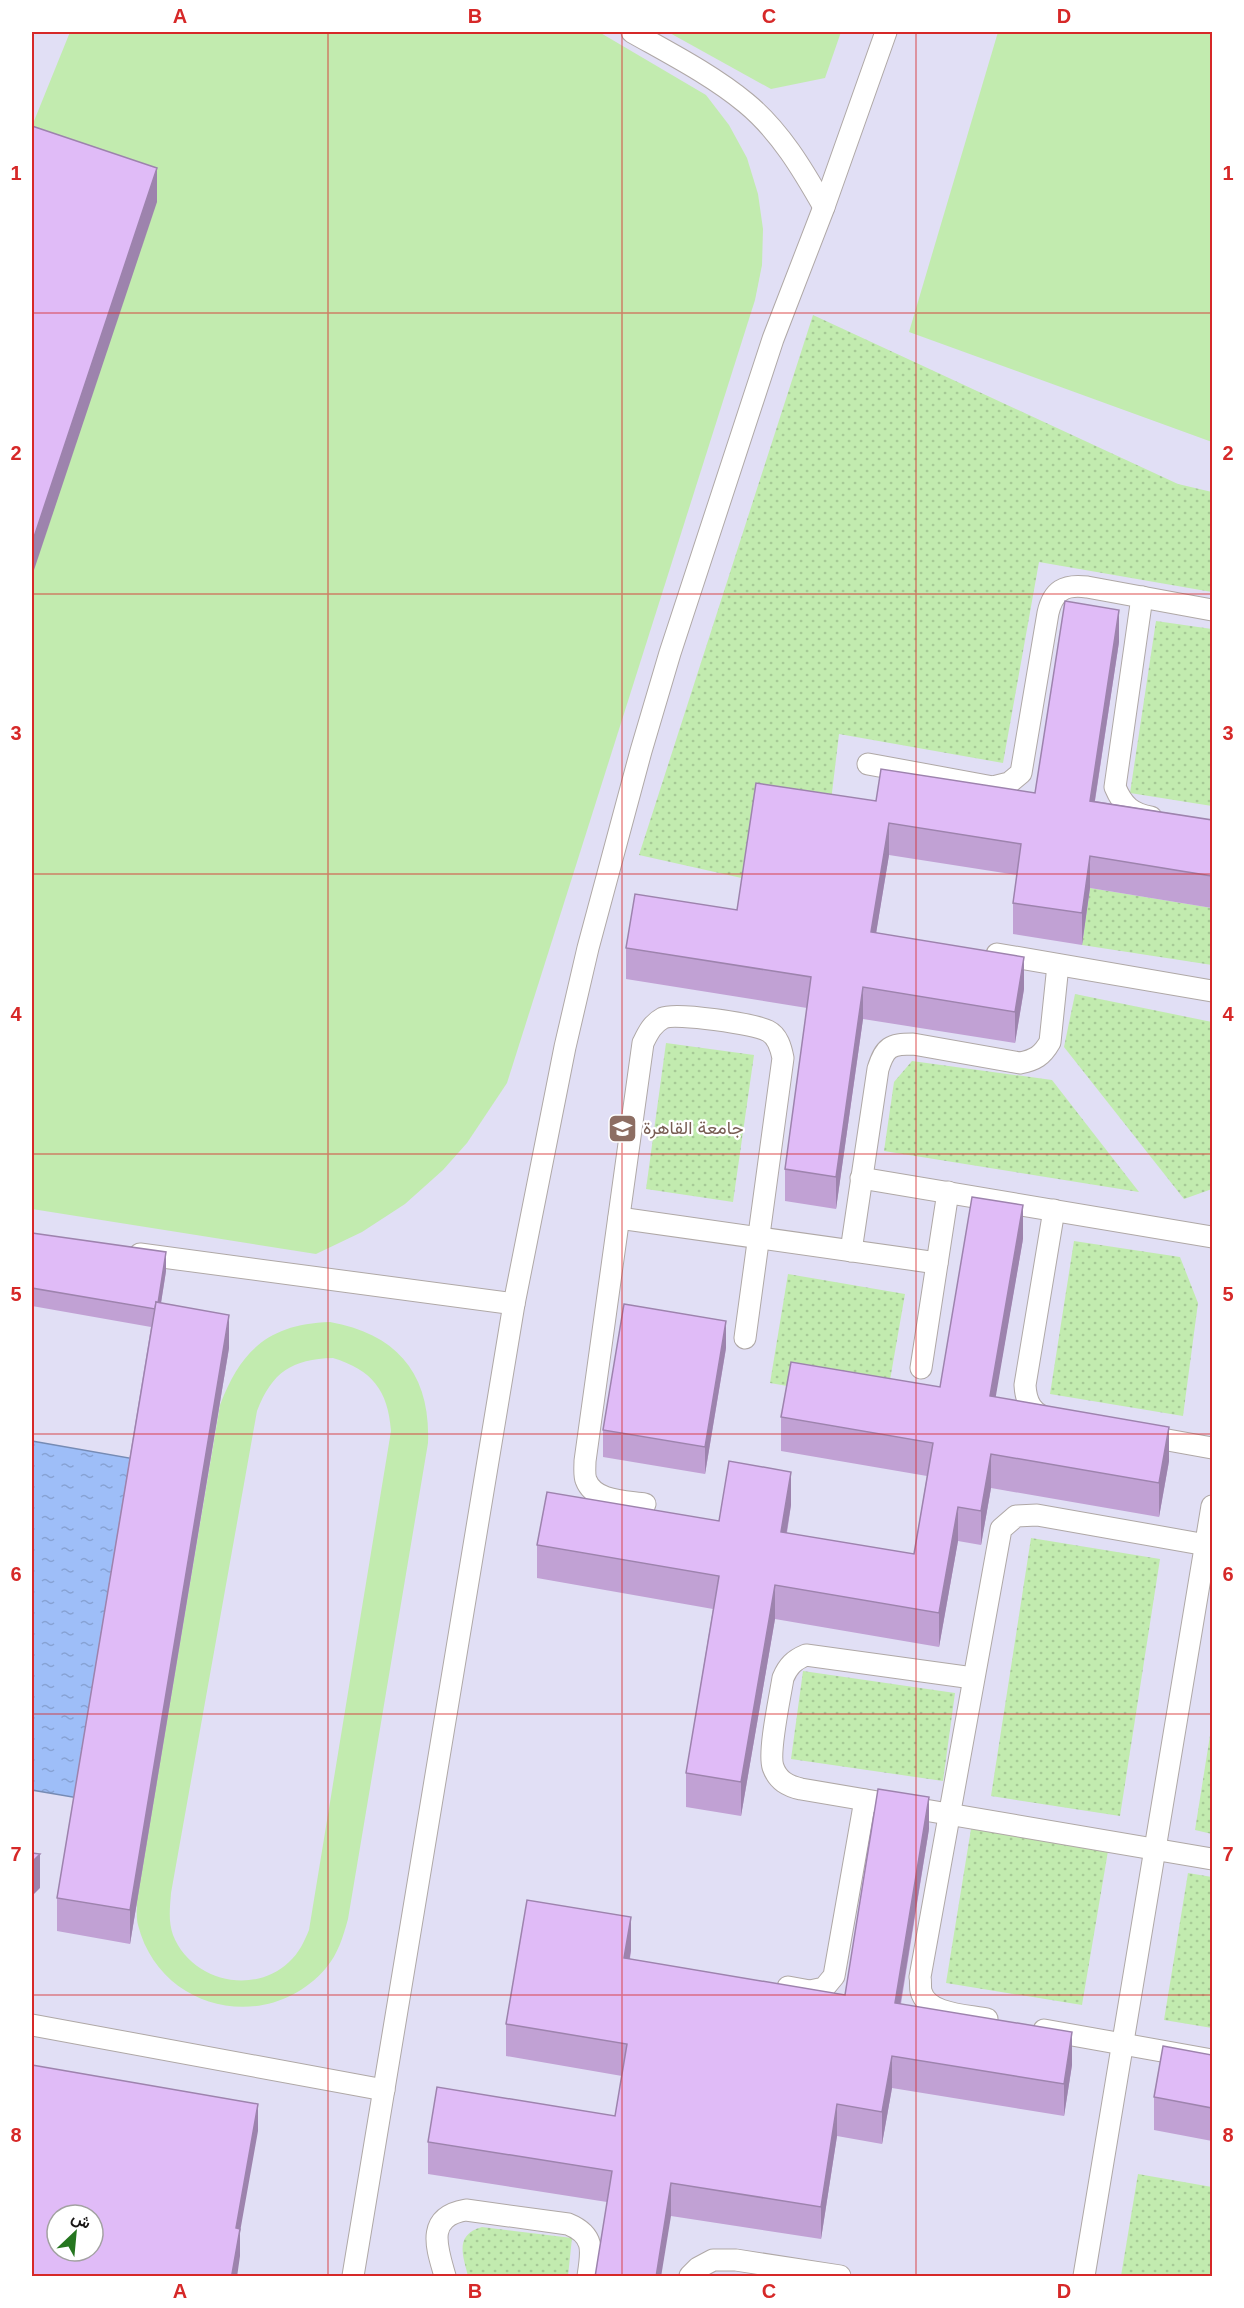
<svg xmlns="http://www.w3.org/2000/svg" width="1244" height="2308" viewBox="0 0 1244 2308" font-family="Arial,Vazirmatn,sans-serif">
<defs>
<pattern id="grass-dots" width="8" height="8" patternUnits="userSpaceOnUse" patternTransform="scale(1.5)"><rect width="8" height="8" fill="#c2ebaf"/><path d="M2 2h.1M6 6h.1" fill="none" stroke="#a6c996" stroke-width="1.8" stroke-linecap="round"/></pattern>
<pattern id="water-ripples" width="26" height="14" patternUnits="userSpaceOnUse" patternTransform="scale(1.5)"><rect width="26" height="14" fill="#9ebef8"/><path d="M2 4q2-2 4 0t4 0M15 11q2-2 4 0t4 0" fill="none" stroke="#87a2d4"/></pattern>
</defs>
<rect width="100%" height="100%" fill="#f1eae7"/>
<!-- education -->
<path fill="#e1dff5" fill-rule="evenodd" d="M 35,32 L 1212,32 L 1212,2276 L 32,2276 L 32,42 ZM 57,2215 L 93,2215 L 93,2251 L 57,2251 Z"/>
<!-- grass -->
<g fill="url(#grass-dots)">
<path d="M 813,315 L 1178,484 L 1212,492 L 1212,592 L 1039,562 L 1003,763 L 839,734 L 828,826 L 746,879 L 639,855 Z"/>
<path d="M 1156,621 L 1212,629 L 1212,806 L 1130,793 Z"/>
<path d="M 1090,888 L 1212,908 L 1212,965 L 1082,945 Z"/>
<path d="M 1075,994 L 1212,1022 L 1212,1189 L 1184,1199 L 1064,1047 Z"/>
<path d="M 666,1043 L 754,1055 L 733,1202 L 646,1189 Z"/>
<path d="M 912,1061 L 1052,1080 L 1139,1192 L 884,1151 L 894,1082 Z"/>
<path d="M 1074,1241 L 1180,1257 L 1198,1303 L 1183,1416 L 1050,1394 Z"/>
<path d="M 788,1274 L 905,1294 L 886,1403 L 770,1383 Z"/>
<path d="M 1031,1538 L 1160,1559 L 1120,1816 L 991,1796 Z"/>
<path d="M 803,1671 L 955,1693 L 943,1781 L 791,1759 Z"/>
<path d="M 1212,1723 L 1212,1834 L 1195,1830 Z"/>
<path d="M 971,1829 L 1108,1851 L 1082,2005 L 946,1983 Z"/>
<path d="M 1188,1873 L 1212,1877 L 1212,2028 L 1164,2020 Z"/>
<path d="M 1138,2174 L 1212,2187 L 1212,2276 L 1121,2276 Z"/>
<path d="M 482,2227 L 572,2238 L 568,2276 L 468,2276 C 463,2255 454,2235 482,2227 Z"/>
</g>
<!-- pitch -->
<g fill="#c2ebaf" fill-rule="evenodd">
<path d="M 70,32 L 599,32 L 706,95 L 729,125 L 747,158 L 758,194 L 763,229 L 762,265 L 755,300 L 507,1083 L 467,1143 L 443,1170 L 405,1204 L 362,1232 L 316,1254 L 32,1209 L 32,126 Z"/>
<path d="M 668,32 L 841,32 L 825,78 L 771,89 Z"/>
<path d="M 998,32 L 1212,32 L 1212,442 L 909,332 Z"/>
<path d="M 330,1322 C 397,1334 431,1374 428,1443 L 348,1919 C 343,1937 338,1954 326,1968 C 269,2035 160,2012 138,1925 C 136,1917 137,1907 137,1898 L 220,1405 C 241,1350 269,1324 330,1322 ZM 333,1358 C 372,1370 388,1390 391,1431 L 309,1930 C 304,1942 299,1953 289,1962 C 253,1996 191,1981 173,1935 C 168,1921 170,1907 171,1893 L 257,1411 C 272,1372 292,1359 333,1358 Z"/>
</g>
<!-- water -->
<path fill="url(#water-ripples)" stroke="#768bb4" stroke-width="1.5" d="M 32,1441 L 135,1459 L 78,1798 L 32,1790 Z"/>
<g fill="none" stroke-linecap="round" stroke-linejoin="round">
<defs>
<g id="lane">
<path d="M 632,32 C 671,54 712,75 746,103 C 780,131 803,170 824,207"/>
<path d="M 1142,597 L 1115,787 C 1123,806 1132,814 1151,817"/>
<path d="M 868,764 L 993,787 L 1009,783 L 1021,773 L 1048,613 C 1053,591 1064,584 1087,587 L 1212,610"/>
<path d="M 997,954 L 1212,991"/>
<path d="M 861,1178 L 1212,1237"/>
<path d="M 619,1218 L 937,1263"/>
<path d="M 851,1251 L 878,1069 C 885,1047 890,1044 913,1044 L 1020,1063 C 1035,1060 1042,1056 1050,1042 L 1058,965"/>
<path d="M 140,1254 L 514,1304"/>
<path d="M 921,1368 L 948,1192"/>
<path d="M 1050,1419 C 1032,1414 1026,1403 1025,1385 L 1054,1210"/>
<path d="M 1140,1435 L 1212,1448"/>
<path d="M 645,1504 C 626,1501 594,1502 586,1480 C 584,1475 585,1467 585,1461 L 643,1043 C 648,1033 652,1024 663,1018 C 676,1012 754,1024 768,1031 C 778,1036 781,1048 783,1058 L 745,1338"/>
<path d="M 973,1678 L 806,1655 C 794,1660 788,1666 783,1678 C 780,1697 768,1752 773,1767 C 778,1781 788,1786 801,1789 L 1212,1859"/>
<path d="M 788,1987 L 810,1991 L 824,1988 L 834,1976 L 865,1800"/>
<path d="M 987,2019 C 967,2015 927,2015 921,1991 C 920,1987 921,1981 920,1977 L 1001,1529 L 1016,1516 L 1037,1515 L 1212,1546"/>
<path d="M 32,2025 L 384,2090"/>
<path d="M 1044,2030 L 1212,2060"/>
<path d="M 353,2276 L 514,1304 L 565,1047 L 588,948 L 641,751 L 670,653 L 773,339 L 824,207 L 886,32"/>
<path d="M 445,2276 C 437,2248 425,2217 466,2210 L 568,2224 C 595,2235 592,2251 588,2276"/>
<path d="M 690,2276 L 698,2268 L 713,2260 L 736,2260 L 840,2276"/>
<path d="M 1084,2276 L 1212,1506"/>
</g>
</defs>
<!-- lane casing -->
<use href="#lane" stroke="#afa8a6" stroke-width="23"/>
<!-- lane -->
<use href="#lane" stroke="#fff" stroke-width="21"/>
</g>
<!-- wall -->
<g fill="#c1a1d4">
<path d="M 1119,642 L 1095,801 L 1212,820 L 1212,908 L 1090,888 L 1082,945 L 1013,934 L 1013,903 L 1017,875 L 889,855 L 876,933 L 1024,989 L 1015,1043 L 863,1019 L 836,1209 L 785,1201 L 785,1169 L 807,1008 L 626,979 L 626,948 L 737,910 L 876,801 L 1035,793 Z"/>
<path d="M 32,1233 L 166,1271 L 161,1303 L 229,1348 L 130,1944 L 57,1931 L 57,1898 L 151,1327 L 32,1306 Z"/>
<path d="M 1023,1239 L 995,1397 L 1169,1461 L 1159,1517 L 991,1488 L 981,1545 L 958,1541 L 939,1647 L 775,1619 L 741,1816 L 686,1807 L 686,1773 L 713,1609 L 537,1578 L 537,1545 L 719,1521 L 791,1505 L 787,1533 L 914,1554 L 927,1476 L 781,1451 L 781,1417 L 940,1387 Z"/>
<path d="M 726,1348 L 705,1474 L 603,1457 L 603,1430 Z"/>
<path d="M 929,1829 L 901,2004 L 1072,2065 L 1064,2116 L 892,2088 L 882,2144 L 837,2136 L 821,2239 L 671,2216 L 607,2202 L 428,2174 L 428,2142 L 615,2116 L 622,2076 L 506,2056 L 506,2024 L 631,1950 L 630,1959 L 845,1995 Z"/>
<path d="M 1212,2055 L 1212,2141 L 1154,2130 L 1154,2097 Z"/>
</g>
<!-- shaded-wall -->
<g fill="#9d83ad">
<path d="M 157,168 L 157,202 L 32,576 L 32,543 Z"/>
<path d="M 1119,610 L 1119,642 L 1090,832 L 1090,801 Z"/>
<path d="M 889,823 L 889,855 L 871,964 L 871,932 Z"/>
<path d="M 1090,856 L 1090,888 L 1082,945 L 1082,913 Z"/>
<path d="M 1024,957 L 1024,989 L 1015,1043 L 1015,1012 Z"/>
<path d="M 863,987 L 863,1019 L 836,1209 L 836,1177 Z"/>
<path d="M 1023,1205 L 1023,1239 L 990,1430 L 990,1396 Z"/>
<path d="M 166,1252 L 166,1271 L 157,1328 L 157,1309 Z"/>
<path d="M 229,1315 L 229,1348 L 130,1944 L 130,1910 Z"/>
<path d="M 726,1321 L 726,1348 L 705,1474 L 705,1447 Z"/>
<path d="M 1169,1427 L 1169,1461 L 1159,1517 L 1159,1483 Z"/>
<path d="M 991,1454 L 991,1488 L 981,1545 L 981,1511 Z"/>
<path d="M 791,1472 L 791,1505 L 781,1566 L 781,1532 Z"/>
<path d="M 958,1507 L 958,1541 L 939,1647 L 939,1613 Z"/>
<path d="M 775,1585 L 775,1619 L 741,1816 L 741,1782 Z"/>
<path d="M 929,1797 L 929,1829 L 895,2036 L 895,2003 Z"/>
<path d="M 40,1854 L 40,1888 L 32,1896 L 32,1862 Z"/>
<path d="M 631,1917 L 631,1950 L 624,1991 L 624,1958 Z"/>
<path d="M 1072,2032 L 1072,2065 L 1064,2116 L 1064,2084 Z"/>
<path d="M 892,2056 L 892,2088 L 882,2144 L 882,2112 Z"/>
<path d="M 258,2104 L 258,2131 L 240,2232 L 240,2256 L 237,2277 L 232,2277 L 236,2228 Z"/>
<path d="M 837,2104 L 837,2136 L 821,2239 L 821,2207 Z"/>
<path d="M 671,2183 L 671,2216 L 661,2277 L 656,2277 Z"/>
</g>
<!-- building -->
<g fill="#e0bbf7" stroke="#9d83ad" stroke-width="1.5" fill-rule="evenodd">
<path d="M 32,126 L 157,168 L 32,543 Z"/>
<path d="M 1065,601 L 1119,610 L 1090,801 L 1212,820 L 1212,876 L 1090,856 L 1082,913 L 1013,903 L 1021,844 L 889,823 L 871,932 L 1024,957 L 1015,1012 L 863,987 L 836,1177 L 785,1169 L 811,977 L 626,948 L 635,894 L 737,910 L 756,783 L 876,801 L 881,769 L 1035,793 Z"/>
<path d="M 972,1197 L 1023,1205 L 990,1396 L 1169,1427 L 1159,1483 L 991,1454 L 981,1511 L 958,1507 L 939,1613 L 775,1585 L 741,1782 L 686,1773 L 719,1576 L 537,1545 L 547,1492 L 719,1521 L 729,1461 L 791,1472 L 781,1532 L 914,1554 L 933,1443 L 781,1417 L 791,1362 L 940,1387 Z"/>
<path d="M 32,1233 L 166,1252 L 158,1303 L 156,1302 L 155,1309 L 32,1288 Z"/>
<path d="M 156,1302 L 229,1315 L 130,1910 L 57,1898 Z"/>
<path d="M 624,1304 L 726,1321 L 705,1447 L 603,1430 Z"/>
<path d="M 878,1789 L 929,1797 L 895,2003 L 1072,2032 L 1064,2084 L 892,2056 L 882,2112 L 837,2104 L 821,2207 L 671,2183 L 656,2277 L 595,2277 L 612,2171 L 428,2142 L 437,2087 L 615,2116 L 627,2044 L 506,2024 L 527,1900 L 631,1917 L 624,1958 L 845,1995 Z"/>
<path d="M 32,1853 L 40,1854 L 32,1862 Z"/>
<path d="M 1163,2046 L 1212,2055 L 1212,2108 L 1154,2097 Z"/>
<path d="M 32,2065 L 258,2104 L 236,2228 L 240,2229 L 232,2274 L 249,2277 L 32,2277 ZM 57,2215 L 93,2215 L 93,2251 L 57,2251 Z"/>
</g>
<!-- grid -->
<path fill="none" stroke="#d62828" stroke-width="1.5" stroke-opacity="0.55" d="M 328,32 L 328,2276M 622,32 L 622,2276M 916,32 L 916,2276M 32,313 L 1212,313M 32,594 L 1212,594M 32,874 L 1212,874M 32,1154 L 1212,1154M 32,1434 L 1212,1434M 32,1714 L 1212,1714M 32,1995 L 1212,1995"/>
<!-- icons -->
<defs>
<symbol id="university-square" viewBox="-11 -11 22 22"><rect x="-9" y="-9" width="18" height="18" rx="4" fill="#8d6e63" stroke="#fff"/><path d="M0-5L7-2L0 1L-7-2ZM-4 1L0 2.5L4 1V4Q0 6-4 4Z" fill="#fff"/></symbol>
</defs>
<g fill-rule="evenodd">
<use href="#university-square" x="606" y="1112" width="33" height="33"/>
</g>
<g text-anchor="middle" stroke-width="4.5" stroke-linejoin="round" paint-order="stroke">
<!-- education labels -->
<g font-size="18" fill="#785e54" stroke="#fff" text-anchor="start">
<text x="643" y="1134">جامعة القاهرة</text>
</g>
</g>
<!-- border -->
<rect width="1244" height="2308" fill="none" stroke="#ffffff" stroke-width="66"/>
<!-- north arrow -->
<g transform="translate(75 2233) rotate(26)"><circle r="28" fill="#ffffff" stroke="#a2a1a1" stroke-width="1.5"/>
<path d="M0-4.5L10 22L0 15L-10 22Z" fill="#25761f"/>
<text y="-9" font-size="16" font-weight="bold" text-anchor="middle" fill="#171514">ش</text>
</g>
<rect x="33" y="33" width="1178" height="2242" fill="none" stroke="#d62828" stroke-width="2"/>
<g font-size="20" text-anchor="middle" font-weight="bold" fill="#d62828">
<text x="180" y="23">A</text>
<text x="475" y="23">B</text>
<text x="769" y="23">C</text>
<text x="1064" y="23">D</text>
<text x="16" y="180">1</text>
<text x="1228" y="180">1</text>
<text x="16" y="460">2</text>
<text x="1228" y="460">2</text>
<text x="16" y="740">3</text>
<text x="1228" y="740">3</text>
<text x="16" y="1021">4</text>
<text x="1228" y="1021">4</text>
<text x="16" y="1301">5</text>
<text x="1228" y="1301">5</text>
<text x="16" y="1581">6</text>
<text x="1228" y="1581">6</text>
<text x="16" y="1861">7</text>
<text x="1228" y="1861">7</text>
<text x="16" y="2142">8</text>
<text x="1228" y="2142">8</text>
<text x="180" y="2298">A</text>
<text x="475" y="2298">B</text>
<text x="769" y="2298">C</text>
<text x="1064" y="2298">D</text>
</g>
</svg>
